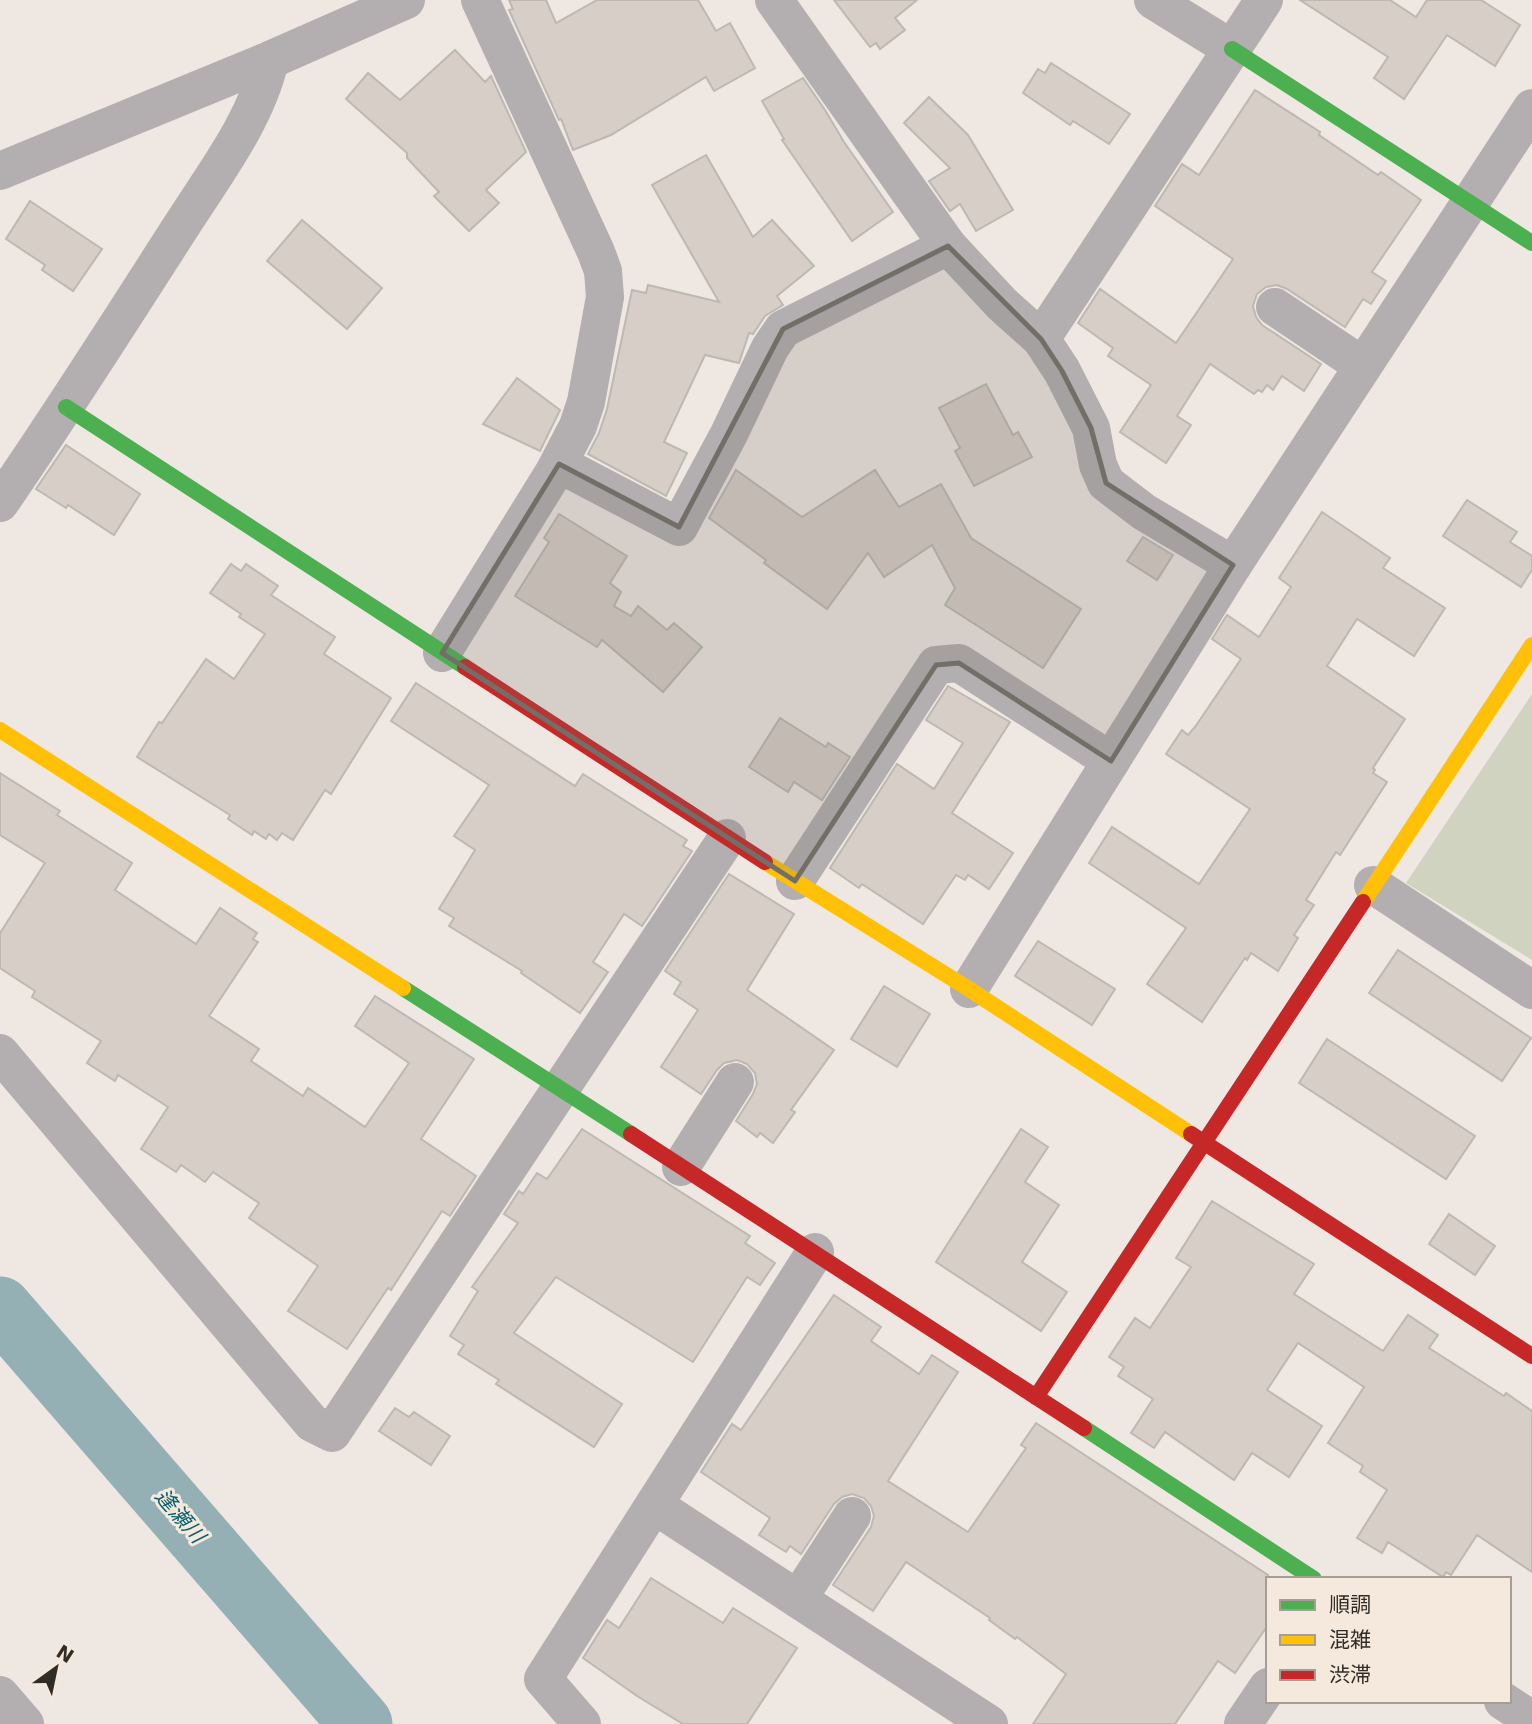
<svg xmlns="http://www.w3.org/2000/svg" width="1532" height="1724" viewBox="0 0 1532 1724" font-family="'DejaVu Sans','Noto Sans JP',sans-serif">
<rect width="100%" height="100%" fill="#efe8e2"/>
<!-- green -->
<path fill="#d0d3c0" d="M 1532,694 L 1532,960 L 1406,883 Z"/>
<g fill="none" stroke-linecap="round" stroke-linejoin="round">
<!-- river -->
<path stroke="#95b0b4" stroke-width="63" d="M 0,1308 L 361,1724"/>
</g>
<!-- building -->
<g fill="#d7cec7" stroke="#bdb8b2" stroke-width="2">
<path d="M 509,0 L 546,0 L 556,23 L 597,0 L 698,0 L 716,31 L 730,23 L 755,68 L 714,91 L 706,77 L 611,135 L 573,150 L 561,119 L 559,120 L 509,10 L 513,9 Z"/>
<path d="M 834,0 L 917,0 L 895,18 L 905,30 L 880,49 L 876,43 L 870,47 Z"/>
<path d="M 1300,0 L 1390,0 L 1416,17 L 1427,0 L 1481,0 L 1520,25 L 1495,66 L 1447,35 L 1404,99 L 1374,78 L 1388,57 Z"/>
<path d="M 455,50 L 485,82 L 491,76 L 526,152 L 486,190 L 499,203 L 469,231 L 434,196 L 439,192 L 407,158 L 407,153 L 346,99 L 368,73 L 400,100 Z"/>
<path d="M 1051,63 L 1130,114 L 1109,144 L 1073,121 L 1070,125 L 1023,93 L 1038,69 L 1045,73 Z"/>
<path d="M 803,78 L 825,110 L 844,142 L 893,212 L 852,241 L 782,140 L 784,139 L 762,101 Z"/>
<path d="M 1255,90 L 1320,132 L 1319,135 L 1378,175 L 1381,172 L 1421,200 L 1372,272 L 1386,281 L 1371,304 L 1363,299 L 1345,327 L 1287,289 L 1277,285 L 1266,287 L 1257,294 L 1253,306 L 1256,317 L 1262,325 L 1321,364 L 1304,391 L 1282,376 L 1273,390 L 1267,385 L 1262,392 L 1258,390 L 1254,394 L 1210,364 L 1177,416 L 1191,425 L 1166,463 L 1120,432 L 1151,385 L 1108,356 L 1113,348 L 1078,323 L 1100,289 L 1176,343 L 1233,259 L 1155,206 L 1182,164 L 1199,175 Z"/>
<path d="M 929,97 L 968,135 L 1013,210 L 976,231 L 960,204 L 950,211 L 929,181 L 950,168 L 904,123 Z"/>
<path d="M 706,155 L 753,237 L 772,220 L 814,266 L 777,296 L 783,305 L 765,316 L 753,334 L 749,333 L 739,363 L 705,355 L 664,442 L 687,453 L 666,496 L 588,454 L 599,433 L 607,409 L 632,290 L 646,293 L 648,285 L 719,302 L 652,185 Z"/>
<path d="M 30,201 L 102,249 L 73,291 L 42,270 L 45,265 L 6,239 Z"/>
<path d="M 302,220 L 382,288 L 347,329 L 267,261 Z"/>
<path d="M 517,378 L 560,410 L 540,451 L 483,424 Z"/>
<path d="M 986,384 L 1013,435 L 1018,432 L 1032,457 L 974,486 L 955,451 L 960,448 L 939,408 Z"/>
<path d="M 66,445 L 140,494 L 114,535 L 68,505 L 66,508 L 36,489 Z"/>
<path d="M 736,470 L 802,517 L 875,470 L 899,507 L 941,484 L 971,538 L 1081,609 L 1043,668 L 945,605 L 955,588 L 932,545 L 884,577 L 868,553 L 827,609 L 764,563 L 766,560 L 709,518 Z"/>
<path d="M 1467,500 L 1517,532 L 1510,542 L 1532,556 L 1532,570 L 1521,587 L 1443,536 Z"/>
<path d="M 1322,512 L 1390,558 L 1383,568 L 1445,608 L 1414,656 L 1357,619 L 1327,666 L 1405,719 L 1373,768 L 1375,770 L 1373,773 L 1387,782 L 1340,855 L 1336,852 L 1306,900 L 1314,905 L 1294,935 L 1298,938 L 1278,971 L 1251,953 L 1247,960 L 1245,958 L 1202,1022 L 1147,984 L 1186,928 L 1089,863 L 1112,827 L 1199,884 L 1250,809 L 1166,754 L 1182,730 L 1188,735 L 1195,727 L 1241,659 L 1212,639 L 1227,615 L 1259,637 L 1291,587 L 1279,578 Z"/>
<path d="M 559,514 L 627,556 L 610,583 L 621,592 L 614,606 L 631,616 L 638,606 L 667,630 L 674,623 L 702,647 L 663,692 L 602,640 L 597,647 L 515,596 L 549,542 L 544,538 Z"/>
<path d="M 1143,537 L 1173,555 L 1157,580 L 1127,561 Z"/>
<path d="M 231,564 L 241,571 L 246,564 L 278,586 L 271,595 L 335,637 L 324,654 L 391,698 L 331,794 L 325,790 L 293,840 L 282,833 L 277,840 L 269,834 L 266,839 L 254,831 L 252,835 L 228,819 L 230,815 L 137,757 L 159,722 L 162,723 L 206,659 L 234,679 L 265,634 L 239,617 L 241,614 L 210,593 Z"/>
<path d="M 416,683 L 575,786 L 583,774 L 687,840 L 683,846 L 692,851 L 642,926 L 624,914 L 593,962 L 608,972 L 580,1013 L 521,973 L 522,971 L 449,926 L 454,918 L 439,909 L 475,850 L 454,836 L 489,785 L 391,721 Z"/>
<path d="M 948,686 L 1010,722 L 952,813 L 1013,853 L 989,889 L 968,875 L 965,880 L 956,875 L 923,924 L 862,884 L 859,888 L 830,868 L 897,764 L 934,789 L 963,743 L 926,720 Z"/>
<path d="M 780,718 L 826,747 L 828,743 L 850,757 L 822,800 L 794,782 L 788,792 L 749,767 Z"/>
<path d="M 0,773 L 60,811 L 57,815 L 132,863 L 115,890 L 196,944 L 220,908 L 257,933 L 253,939 L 258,942 L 209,1016 L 259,1049 L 251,1061 L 303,1096 L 308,1088 L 365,1127 L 409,1063 L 355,1026 L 375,996 L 474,1059 L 421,1139 L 476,1176 L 450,1216 L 442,1211 L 391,1290 L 388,1288 L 347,1349 L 288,1311 L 318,1266 L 249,1218 L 259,1203 L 213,1172 L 205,1182 L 181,1165 L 176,1172 L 141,1149 L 168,1107 L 118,1075 L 115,1081 L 87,1063 L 101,1041 L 32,997 L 35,991 L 0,968 L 0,933 L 45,863 L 0,835 Z"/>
<path d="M 729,874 L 794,914 L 747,990 L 834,1050 L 791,1110 L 795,1112 L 773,1143 L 760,1133 L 757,1137 L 736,1121 L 753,1094 L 757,1084 L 755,1073 L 747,1064 L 737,1060 L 724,1063 L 717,1070 L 701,1094 L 661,1067 L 698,1010 L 674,994 L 681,982 L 665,971 Z"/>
<path d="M 1038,941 L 1115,989 L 1092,1025 L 1015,976 Z"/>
<path d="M 1398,950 L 1531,1038 L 1502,1081 L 1369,993 Z"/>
<path d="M 884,986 L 930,1014 L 897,1067 L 851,1039 Z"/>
<path d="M 1327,1039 L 1475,1136 L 1446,1179 L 1299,1083 Z"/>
<path d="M 582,1129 L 750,1236 L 745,1243 L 775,1263 L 760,1285 L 747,1277 L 693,1362 L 556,1277 L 514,1333 L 622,1404 L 594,1447 L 496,1384 L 499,1380 L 458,1354 L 464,1345 L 450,1336 L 478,1291 L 472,1287 L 518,1223 L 504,1214 L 519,1191 L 523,1194 L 537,1173 L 547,1179 Z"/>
<path d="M 1021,1129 L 1048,1147 L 1025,1182 L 1059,1205 L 1022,1262 L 1067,1292 L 1041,1331 L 936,1262 Z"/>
<path d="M 1212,1201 L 1314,1264 L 1294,1294 L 1383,1351 L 1408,1315 L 1438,1335 L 1429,1348 L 1504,1396 L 1506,1393 L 1532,1411 L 1532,1572 L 1477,1535 L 1451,1575 L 1446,1572 L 1443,1577 L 1388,1542 L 1382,1553 L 1357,1538 L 1387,1490 L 1360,1472 L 1363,1466 L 1328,1443 L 1364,1387 L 1298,1343 L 1267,1390 L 1322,1426 L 1289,1477 L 1252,1453 L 1234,1480 L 1165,1432 L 1154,1448 L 1131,1433 L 1153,1399 L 1118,1376 L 1124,1367 L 1109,1357 L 1135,1318 L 1150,1328 L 1191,1267 L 1176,1258 Z"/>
<path d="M 1449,1214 L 1495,1246 L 1475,1275 L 1429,1244 Z"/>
<path d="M 834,1295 L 881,1327 L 871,1341 L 919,1374 L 932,1355 L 958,1372 L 888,1481 L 968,1532 L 1026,1448 L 1021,1445 L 1036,1423 L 1268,1575 L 1268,1625 L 1235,1673 L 1218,1661 L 1175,1724 L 1033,1724 L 1066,1674 L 1017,1637 L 1015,1639 L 989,1620 L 990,1618 L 906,1562 L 873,1611 L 833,1585 L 871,1527 L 874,1516 L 871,1506 L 864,1498 L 852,1494 L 842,1497 L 834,1504 L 801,1554 L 790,1546 L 786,1552 L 759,1535 L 770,1518 L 701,1472 L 732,1424 L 741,1430 Z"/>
<path d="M 395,1408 L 409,1417 L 414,1412 L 450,1436 L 431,1465 L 379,1431 Z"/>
<path d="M 651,1578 L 723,1623 L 733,1608 L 797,1648 L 747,1724 L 683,1724 L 637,1696 L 583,1658 L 607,1620 L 619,1628 Z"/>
</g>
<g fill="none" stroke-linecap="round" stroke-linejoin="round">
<!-- street -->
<g stroke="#b3aeaf" stroke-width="38">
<path d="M 774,0 L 948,246 L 1002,304 L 1041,339 L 1062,371 L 1091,428 L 1098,465 L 1106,483 L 1144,512 L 1233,565 L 969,989"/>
<path d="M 1153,0 L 1232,49"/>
<path d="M 0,171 L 270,60 L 406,0"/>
<path d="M 1275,307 L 1363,366"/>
<path d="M 1041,339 L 1264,0"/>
<path d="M 559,464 L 679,527 L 729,434 L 770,348 L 783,329 L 948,246"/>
<path d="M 0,503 C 62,413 121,320 180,228 C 213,176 256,121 270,60"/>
<path d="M 1233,565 L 1532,108"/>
<path d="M 442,653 L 554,472 L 578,426 L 586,402 L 605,297 L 603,271 L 596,252 L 480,0"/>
<path d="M 795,881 L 936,665 L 959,663 L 1111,761"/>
<path d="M 1373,885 L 1532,990"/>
<path d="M 0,1053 L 312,1423 L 332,1433 L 727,838"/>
<path d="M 681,1167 L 735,1082"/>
<path d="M 654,1505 L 989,1724"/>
<path d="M 798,1599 L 852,1516"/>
<path d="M 0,1695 L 25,1724"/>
<path d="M 1503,1701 L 1532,1720"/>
<path d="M 582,1724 L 543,1679 L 815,1252"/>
<path d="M 1243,1724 L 1268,1687"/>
</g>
<!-- fast -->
<g stroke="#4caf50" stroke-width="16">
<path d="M 1232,49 L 1532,243"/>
<path d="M 66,407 L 465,667"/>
<path d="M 403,988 L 631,1134"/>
<path d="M 1084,1428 L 1314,1579"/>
</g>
<!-- slow -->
<g stroke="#ffc107" stroke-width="16">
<path d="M 0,730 L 403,988"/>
<path d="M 765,862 L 969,989 L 1191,1134"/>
<path d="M 1363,902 L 1532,645"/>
</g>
<!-- jam -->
<g stroke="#c62828" stroke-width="16">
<path d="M 465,667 L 765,862"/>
<path d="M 631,1134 L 1084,1428"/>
<path d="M 1191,1134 L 1532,1356"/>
<path d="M 1036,1397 L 1363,902"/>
</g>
</g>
<!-- marked area -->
<path fill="#736e68" fill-opacity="0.2" stroke="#736e68" stroke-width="5" stroke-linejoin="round" d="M 948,246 L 1041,339 L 1062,371 L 1091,428 L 1106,483 L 1233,565 L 1111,761 L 959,663 L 936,665 L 795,881 L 442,653 L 559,464 L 679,527 L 783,329 Z"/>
<g text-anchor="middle" stroke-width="6" stroke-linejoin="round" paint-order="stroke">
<!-- water labels -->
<g font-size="21" font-style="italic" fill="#08616e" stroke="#f5e8dc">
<text transform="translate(180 1516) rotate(49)" y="7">逢瀬川</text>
</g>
</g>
<!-- legend -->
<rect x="1266" y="1577" width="245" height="126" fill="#f5e8dc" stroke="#a69d94" stroke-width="2"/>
<rect x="1280" y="1600" width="35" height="10" fill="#4caf50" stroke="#a69d94" stroke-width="2"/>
<text x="1329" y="1612" font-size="21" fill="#302c27">順調</text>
<rect x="1280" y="1635" width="35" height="10" fill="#ffc107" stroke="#a69d94" stroke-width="2"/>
<text x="1329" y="1647" font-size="21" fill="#302c27">混雑</text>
<rect x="1280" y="1670" width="35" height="10" fill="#c62828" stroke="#a69d94" stroke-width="2"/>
<text x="1329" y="1682" font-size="21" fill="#302c27">渋滞</text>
<!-- north arrow -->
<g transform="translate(56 1668) rotate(33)" stroke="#f5e8dc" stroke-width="5" paint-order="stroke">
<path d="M0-5L12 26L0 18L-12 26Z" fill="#302c27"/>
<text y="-10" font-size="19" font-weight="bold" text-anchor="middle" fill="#302c27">N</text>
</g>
</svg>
